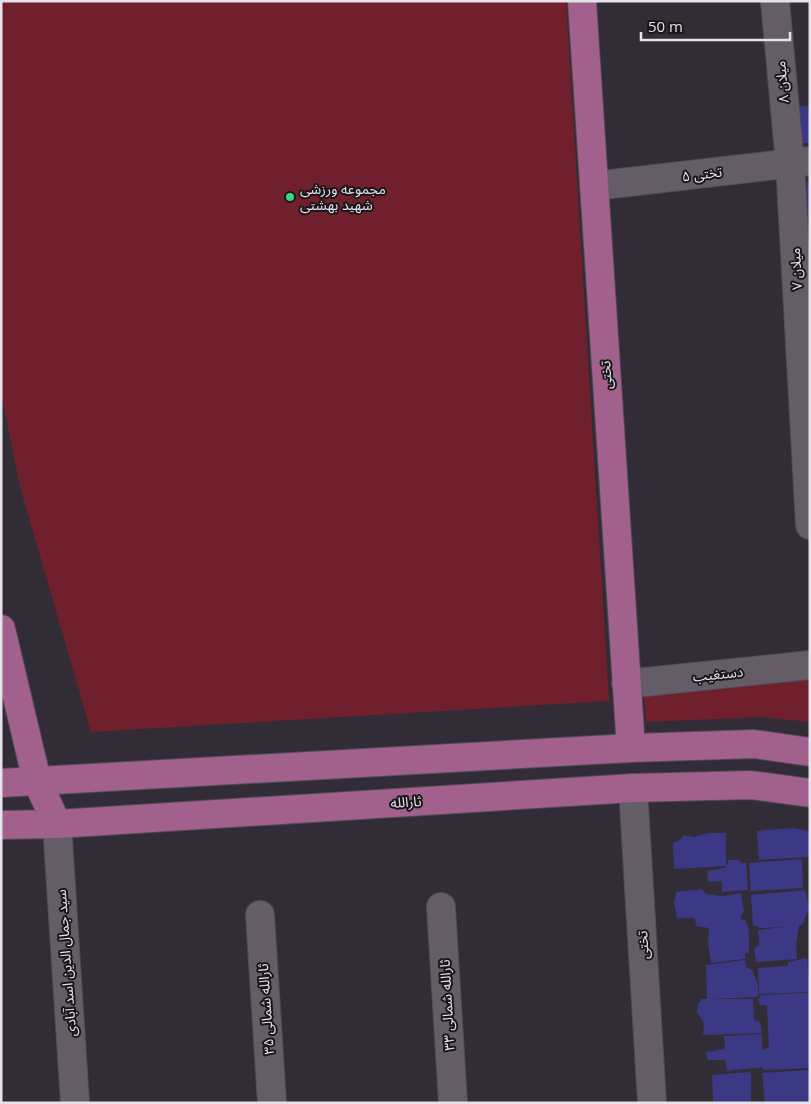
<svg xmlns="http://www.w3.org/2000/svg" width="811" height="1104" viewBox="0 0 811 1104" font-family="'Open Sans','Noto Sans Arabic',sans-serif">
<rect width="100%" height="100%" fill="#322c36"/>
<!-- green -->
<g fill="#701f2c">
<path d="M 1,1 L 566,1 L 609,701 L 91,732 L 20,487 L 1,393 Z"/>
<path d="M 810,678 L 810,722 L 762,717 L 646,722 L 644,693 Z"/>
</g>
<!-- building -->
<g fill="#3b3986">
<path d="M 799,106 L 810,106 L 810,143 L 802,143 Z"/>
<path d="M 807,181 L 810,181 L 810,220 L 806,220 Z"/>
<path d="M 793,828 L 810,831 L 810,857 L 759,860 L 757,831 Z"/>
<path d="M 709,833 L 726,833 L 726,866 L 674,869 L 673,843 L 680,840 L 684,835 L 694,837 Z"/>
<path d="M 802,859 L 803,888 L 751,891 L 749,863 Z"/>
<path d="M 729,860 L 739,860 L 742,864 L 746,862 L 748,890 L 722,892 L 722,881 L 708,882 L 707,871 L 725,868 Z"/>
<path d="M 702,889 L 706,894 L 723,896 L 741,893 L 744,911 L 740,919 L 745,920 L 748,926 L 749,936 L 749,952 L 745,954 L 745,959 L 711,963 L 708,943 L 709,928 L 696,926 L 695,918 L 677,918 L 674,903 L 676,892 Z"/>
<path d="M 805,890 L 809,909 L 802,925 L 799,925 L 796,945 L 797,959 L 756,962 L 754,949 L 759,945 L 758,930 L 784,927 L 760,928 L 753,925 L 751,895 Z"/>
<path d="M 807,958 L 810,992 L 759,994 L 758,968 L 788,966 L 788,962 Z"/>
<path d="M 745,960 L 746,967 L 752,970 L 758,985 L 758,997 L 707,999 L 706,965 Z"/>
<path d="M 810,993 L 810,1068 L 763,1070 L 763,1067 L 727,1071 L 725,1060 L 708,1060 L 706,1052 L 725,1049 L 724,1036 L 762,1034 L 762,1050 L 769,1048 L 767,1006 L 760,1005 L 758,1000 L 761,995 Z"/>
<path d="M 702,999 L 753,999 L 754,1020 L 760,1022 L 762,1033 L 703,1035 L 704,1023 L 697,1012 L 698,1004 Z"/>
<path d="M 809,1070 L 810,1103 L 765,1103 L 762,1073 Z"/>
<path d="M 751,1072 L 751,1103 L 713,1103 L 712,1075 Z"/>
</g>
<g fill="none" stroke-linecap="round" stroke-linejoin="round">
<defs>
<g id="minor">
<path d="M 775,1 L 790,163 L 810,525"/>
<path d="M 594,186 L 810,161"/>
<path d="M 626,684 L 810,665"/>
<path d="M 633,788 L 652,1103"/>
<path d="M 57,824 L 75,1103"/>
<path d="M 441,907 L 453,1103"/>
<path d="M 260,915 L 272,1103"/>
</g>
<g id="major">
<path d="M 582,1 L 631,748"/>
<path d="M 1,629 L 37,781 L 57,824"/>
<path d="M 1,783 L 631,748 L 754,744 L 810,752"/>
<path d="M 1,825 L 57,824 L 633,788 L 751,785 L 810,793"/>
</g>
</defs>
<!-- minor casing -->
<use href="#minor" stroke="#4f4a53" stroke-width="30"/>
<!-- major casing -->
<use href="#major" stroke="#4f4a53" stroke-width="30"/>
<!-- minor -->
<use href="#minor" stroke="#645d68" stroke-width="28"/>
<!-- major -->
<use href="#major" stroke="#a2608d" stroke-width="28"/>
</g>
<!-- markers -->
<circle fill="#39d87f" stroke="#19161a" stroke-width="2" cx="290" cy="197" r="5"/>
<g text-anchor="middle" stroke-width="4" stroke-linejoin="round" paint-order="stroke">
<!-- street labels -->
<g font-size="14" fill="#e6e2e9" stroke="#19161a">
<text transform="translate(782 82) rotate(-95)" y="5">میلان ۸</text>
<text transform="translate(702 174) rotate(-7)" y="5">تختی ۵</text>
<text transform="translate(796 269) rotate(-93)" y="5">میلان ۷</text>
<text transform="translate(606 375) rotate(-94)" y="5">تختی</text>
<text transform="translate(718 674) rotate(-6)" y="5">دستغیب</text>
<text transform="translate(406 802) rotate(-4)" y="5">ثارالله</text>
<text transform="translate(643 945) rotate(-94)" y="5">تختی</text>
<text transform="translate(66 963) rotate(-94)" y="5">سید جمال الدین اسد آبادی</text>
<text transform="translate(447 1005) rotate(-93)" y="5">ثارالله شمالی ۳۳</text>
<text transform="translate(266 1009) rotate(-94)" y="5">ثارالله شمالی ۳۵</text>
</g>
<!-- poi labels -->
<g font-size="14" fill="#e6e2e9" stroke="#19161a" text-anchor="start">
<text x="300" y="194">مجموعه ورزشی<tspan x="300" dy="16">شهید بهشتی</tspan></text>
</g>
</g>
<!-- border -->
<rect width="811" height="1104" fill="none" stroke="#e6e2e9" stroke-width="5"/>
<!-- scale -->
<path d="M641 32v8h149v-8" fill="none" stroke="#e6e2e9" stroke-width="2.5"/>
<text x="648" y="32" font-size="15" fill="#e6e2e9" stroke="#19161a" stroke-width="4" paint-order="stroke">50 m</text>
</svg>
